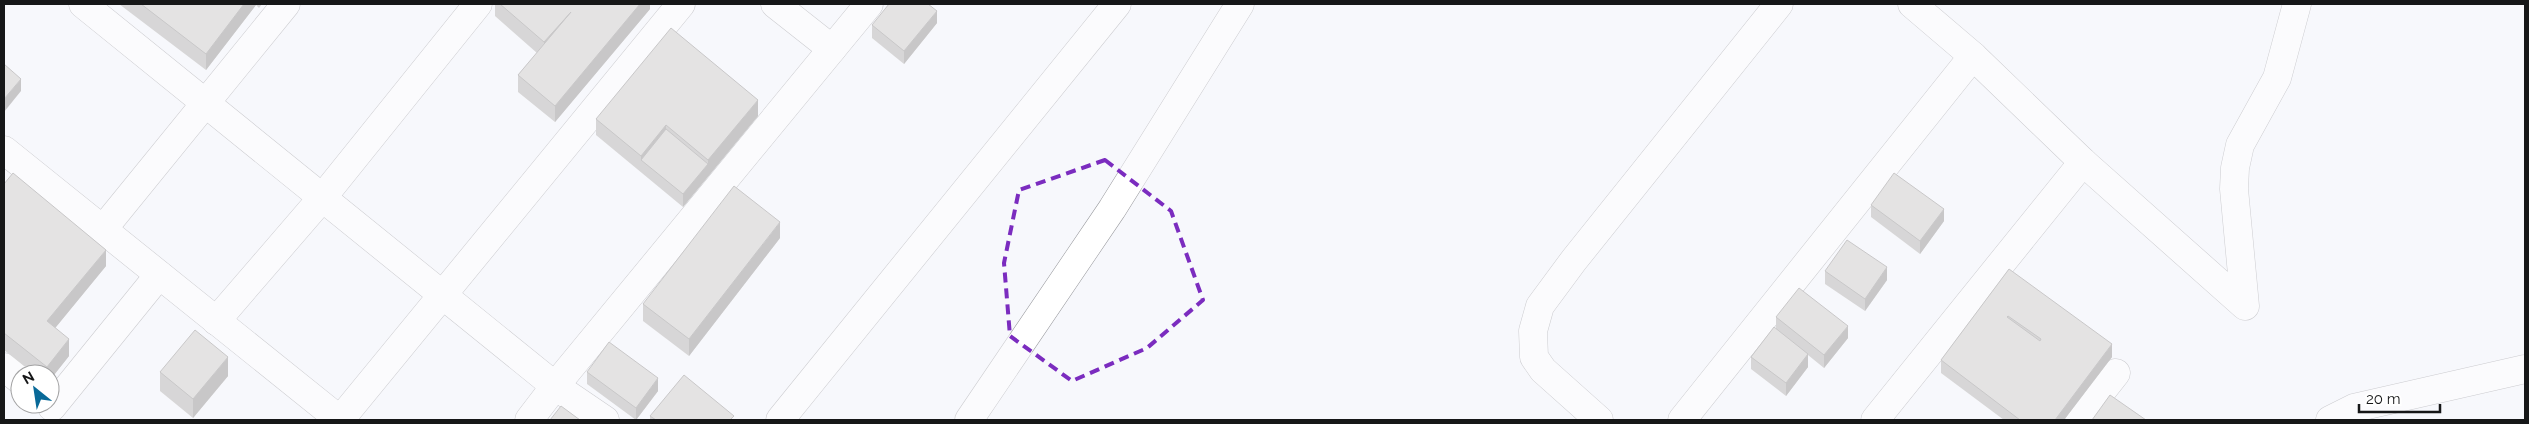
<svg xmlns="http://www.w3.org/2000/svg" width="2529" height="424" viewBox="0 0 2529 424" font-family="Raleway,sans-serif">
<rect width="100%" height="100%" fill="#f7f8fc"/>
<g fill="none" stroke-linecap="round" stroke-linejoin="round">
<defs>
<g id="minor">
<path d="M 83,4 L 555,386 L 605,420"/>
<path d="M 775,4 L 832,49"/>
<path d="M 1912,4 L 1973,56 L 2083,162 L 2245,306 L 2234,189 L 2235,168 L 2240,145 L 2277,78 L 2297,4"/>
<path d="M 4,150 L 340,420"/>
<path d="M 103,229 L 286,4"/>
<path d="M 216,321 L 322,198 L 478,4"/>
<path d="M 4,367 L 20,380"/>
<path d="M 52,407 L 159,275"/>
<path d="M 340,420 L 681,4"/>
<path d="M 529,420 L 555,386 L 869,4"/>
<path d="M 780,420 L 1117,4"/>
<path d="M 969,420 L 1112,209 L 1240,4"/>
<path d="M 1599,420 L 1543,370 L 1534,357 L 1533,331 L 1540,306 L 1574,260 L 1779,4"/>
<path d="M 1682,420 L 1973,56"/>
<path d="M 1875,420 L 2083,162"/>
<path d="M 2079,420 L 2116,373"/>
<path d="M 2330,420 L 2354,408 L 2525,369"/>
</g>
</defs>
<!-- minor casing -->
<use href="#minor" stroke="#97989c" stroke-width="29"/>
<!-- minor -->
<use href="#minor" stroke="#fff" stroke-width="28"/>
</g>
<!-- wall -->
<g fill="#afaeaa">
<path d="M 119,4 L 262,4 L 259,8 L 256,5 L 206,70 Z"/>
<path d="M 495,4 L 650,4 L 650,9 L 555,122 L 518,92 L 518,75 L 537,53 L 495,16 Z"/>
<path d="M 937,23 L 904,64 L 872,38 L 872,25 Z"/>
<path d="M 758,116 L 683,207 L 596,135 L 596,119 Z"/>
<path d="M 4,184 L 106,266 L 55,328 L 69,356 L 50,380 L 50,374 L 34,374 L 4,350 Z"/>
<path d="M 1871,205 L 1944,221 L 1920,254 L 1871,217 Z"/>
<path d="M 780,238 L 689,356 L 643,321 L 643,304 Z"/>
<path d="M 2009,269 L 2112,357 L 2064,420 L 2004,420 L 1941,373 L 1941,360 Z"/>
<path d="M 1825,271 L 1887,280 L 1865,311 L 1825,284 Z"/>
<path d="M 1776,317 L 1848,338 L 1824,368 L 1808,355 L 1808,367 L 1786,396 L 1751,369 L 1751,357 L 1776,329 Z"/>
<path d="M 160,372 L 228,376 L 193,418 L 160,391 Z"/>
<path d="M 587,372 L 658,391 L 636,420 L 587,384 Z"/>
<path d="M 650,416 L 734,420 L 650,420 Z"/>
</g>
<!-- shaded-wall -->
<g fill="#8f8d8b">
<path d="M 244,4 L 256,4 L 256,5 L 206,70 L 206,54 Z"/>
<path d="M 640,4 L 650,4 L 650,9 L 555,122 L 555,106 Z"/>
<path d="M 937,11 L 937,23 L 904,64 L 904,51 Z"/>
<path d="M 571,12 L 544,58 L 544,42 Z"/>
<path d="M 21,79 L 21,91 L 4,112 L 4,99 Z"/>
<path d="M 758,100 L 758,116 L 683,207 L 683,194 L 708,164 L 708,160 Z"/>
<path d="M 666,125 L 666,142 L 641,160 L 641,156 Z"/>
<path d="M 1944,209 L 1944,221 L 1920,254 L 1920,241 Z"/>
<path d="M 780,222 L 780,238 L 689,356 L 689,339 Z"/>
<path d="M 106,250 L 106,266 L 47,338 L 47,321 Z"/>
<path d="M 1887,267 L 1887,280 L 1865,311 L 1865,299 Z"/>
<path d="M 1848,326 L 1848,338 L 1824,368 L 1824,355 Z"/>
<path d="M 69,339 L 69,356 L 50,380 L 50,374 L 47,374 L 47,367 Z"/>
<path d="M 2112,344 L 2112,357 L 2064,420 L 2055,420 Z"/>
<path d="M 1808,354 L 1808,367 L 1786,396 L 1786,383 Z"/>
<path d="M 228,357 L 228,376 L 193,418 L 193,399 Z"/>
<path d="M 658,378 L 658,391 L 636,420 L 636,408 Z"/>
</g>
<!-- building -->
<g fill="#cccac6" stroke="#8f8d8b" fill-rule="evenodd">
<path d="M 141,4 L 244,4 L 206,54 Z"/>
<path d="M 500,4 L 640,4 L 555,106 L 518,75 L 571,12 L 544,42 Z"/>
<path d="M 889,4 L 928,4 L 937,11 L 904,51 L 872,25 Z"/>
<path d="M 671,28 L 758,100 L 708,160 L 666,125 L 641,156 L 596,119 Z"/>
<path d="M 4,64 L 21,79 L 4,99 Z"/>
<path d="M 666,129 L 708,164 L 683,194 L 641,160 Z"/>
<path d="M 13,173 L 106,250 L 47,321 L 69,339 L 47,367 L 4,333 L 4,184 Z"/>
<path d="M 1894,173 L 1944,209 L 1920,241 L 1871,205 Z"/>
<path d="M 734,186 L 780,222 L 689,339 L 643,304 Z"/>
<path d="M 1847,240 L 1887,267 L 1865,299 L 1825,271 Z"/>
<path d="M 2009,269 L 2112,344 L 2055,420 L 2020,420 L 1941,360 ZM 2008,316 L 2041,339 L 2040,341 L 2007,317 Z"/>
<path d="M 1799,288 L 1848,326 L 1824,355 L 1776,317 Z"/>
<path d="M 1774,327 L 1808,354 L 1786,383 L 1751,357 Z"/>
<path d="M 195,330 L 228,357 L 193,399 L 160,372 Z"/>
<path d="M 609,342 L 658,378 L 636,408 L 587,372 Z"/>
<path d="M 684,375 L 734,416 L 730,420 L 656,420 L 650,416 Z"/>
<path d="M 2110,395 L 2146,420 L 2092,420 Z"/>
<path d="M 561,406 L 580,420 L 550,420 Z"/>
</g>
<!-- marked area -->
<path d="M0 0H2529V424H0ZM 1105,160 L 1171,211 L 1203,300 L 1147,348 L 1072,381 L 1010,336 L 1004,263 L 1019,190 Z" fill="#f7f8fc" fill-opacity=".55" fill-rule="evenodd"/>
<path fill="none" stroke="#7b2cbf" stroke-width="4" stroke-dasharray="10 6" stroke-linejoin="round" d="M 1105,160 L 1171,211 L 1203,300 L 1147,348 L 1072,381 L 1010,336 L 1004,263 L 1019,190 Z"/>
<!-- border -->
<rect width="2529" height="424" fill="none" stroke="#161718" stroke-width="10"/>
<!-- north arrow -->
<g transform="translate(35 389) rotate(330)"><circle r="24" fill="#ffffff" stroke="#a2a2a3"/>
<path d="M0-4L9 19L0 12L-9 19Z" fill="#086998"/>
<text y="-8" font-size="14" font-weight="bold" text-anchor="middle" fill="#161718">N</text>
</g>
<!-- scale -->
<path d="M2359 404v8h81v-8" fill="none" stroke="#161718" stroke-width="2.5"/>
<text x="2366" y="404" font-size="15" fill="#161718" stroke="#ffffff" stroke-width="4" paint-order="stroke">20 m</text>
</svg>
